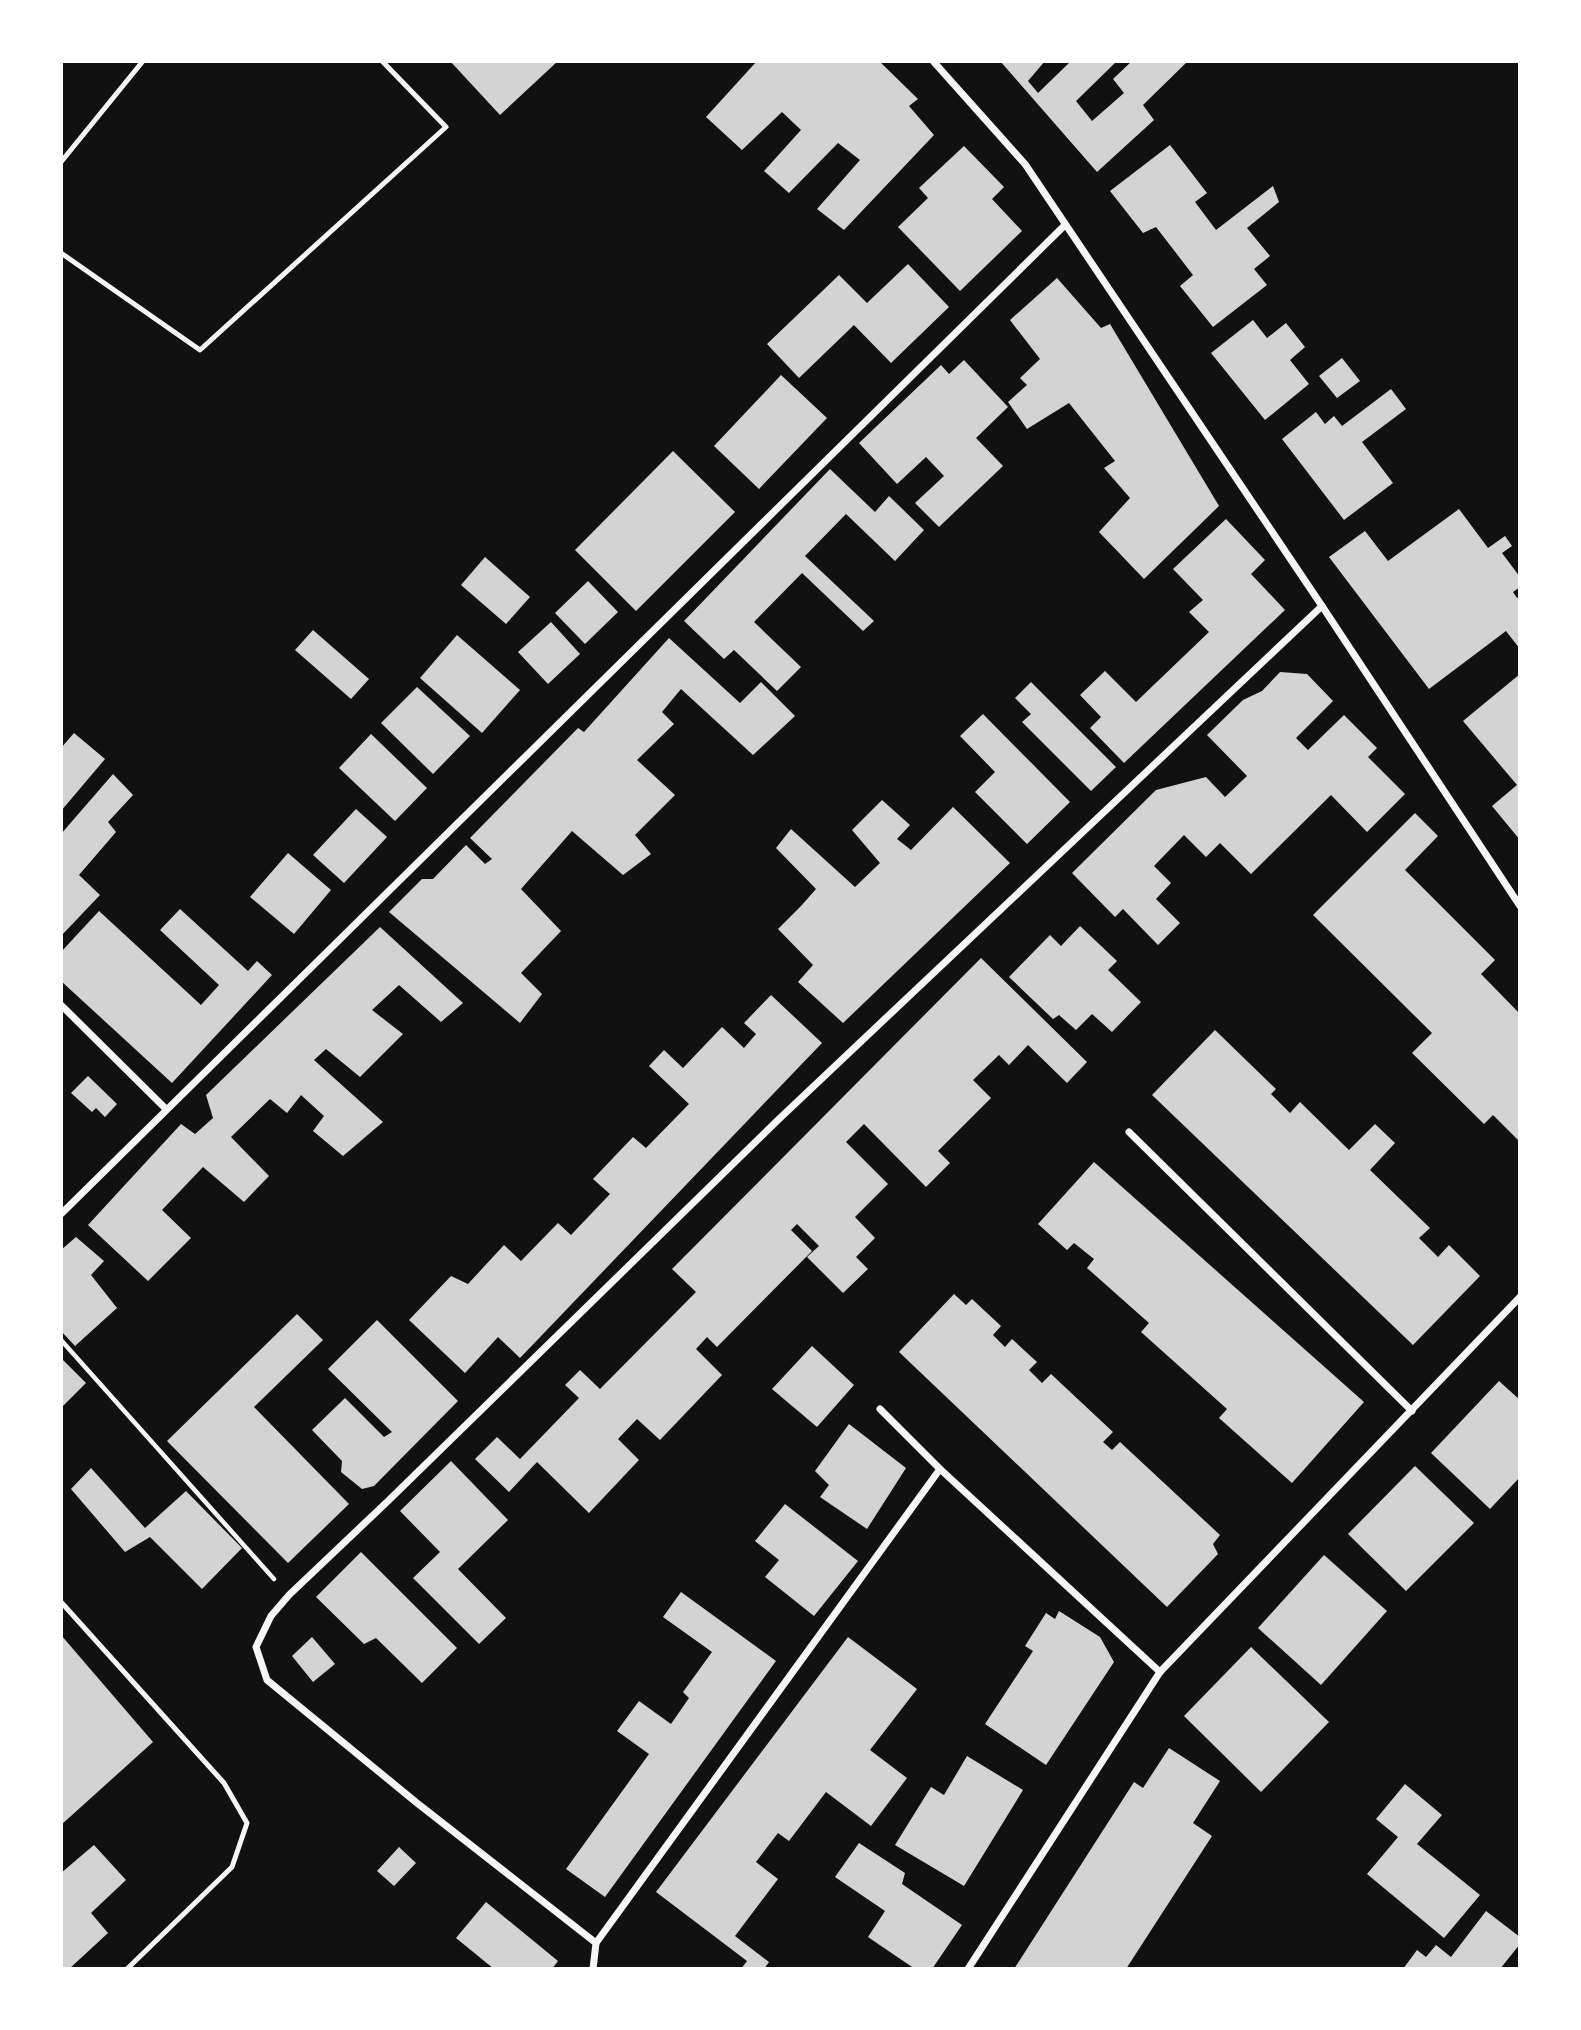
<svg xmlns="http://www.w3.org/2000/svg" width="1581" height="2030" viewBox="0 0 1581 2030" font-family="'DejaVu Sans',sans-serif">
<rect width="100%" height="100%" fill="#111"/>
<!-- building -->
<g fill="#d3d3d3">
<path d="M 450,61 L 558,61 L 500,115 Z"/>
<path d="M 757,61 L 879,61 L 918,99 L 909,106 L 934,135 L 844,230 L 817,209 L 860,160 L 838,143 L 789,193 L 764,171 L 801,130 L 782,112 L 742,150 L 706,117 Z"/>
<path d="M 1000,61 L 1045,61 L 1028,81 L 1038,93 L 1071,61 L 1117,61 L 1076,101 L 1092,121 L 1124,93 L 1113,79 L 1132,61 L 1188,61 L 1143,105 L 1154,120 L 1097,172 Z"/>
<path d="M 1170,145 L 1207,193 L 1195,202 L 1216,230 L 1273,186 L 1279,202 L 1247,228 L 1270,256 L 1254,269 L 1267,285 L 1213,327 L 1180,286 L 1193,275 L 1156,227 L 1143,233 L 1110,191 Z"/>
<path d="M 964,146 L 1004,187 L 992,199 L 1022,231 L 960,291 L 898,227 L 928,198 L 919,188 Z"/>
<path d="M 908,264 L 949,307 L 891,363 L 854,325 L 799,378 L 767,344 L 839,275 L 867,303 Z"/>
<path d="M 1057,278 L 1101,328 L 1110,324 L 1219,506 L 1144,579 L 1099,532 L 1130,498 L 1104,468 L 1115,461 L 1069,403 L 1027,429 L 1008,402 L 1027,385 L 1020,378 L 1040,359 L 1010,320 Z"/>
<path d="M 1253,320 L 1267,338 L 1286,323 L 1305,347 L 1290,360 L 1309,384 L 1265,420 L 1211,353 Z"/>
<path d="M 1342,358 L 1360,381 L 1337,398 L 1319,376 Z"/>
<path d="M 964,360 L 1008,407 L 976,438 L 1003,466 L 939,527 L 915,503 L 944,476 L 926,457 L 897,484 L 859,443 L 941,365 L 949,374 Z"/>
<path d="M 781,375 L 827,418 L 759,489 L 714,446 Z"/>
<path d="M 1391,389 L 1406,409 L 1362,442 L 1393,483 L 1344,520 L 1282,439 L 1316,412 L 1325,424 L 1334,416 L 1342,426 Z"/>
<path d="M 673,451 L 735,512 L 636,611 L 575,550 Z"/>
<path d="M 830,469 L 875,512 L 889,496 L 924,530 L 895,561 L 846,514 L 805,556 L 874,621 L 863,631 L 802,573 L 754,622 L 801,667 L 777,691 L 734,650 L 724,659 L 684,621 Z"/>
<path d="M 1459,509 L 1488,548 L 1505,536 L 1512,546 L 1502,553 L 1520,577 L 1520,587 L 1513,592 L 1517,598 L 1520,596 L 1520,649 L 1506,631 L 1429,689 L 1329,557 L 1365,531 L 1388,561 Z"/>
<path d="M 1226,519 L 1265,560 L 1251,574 L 1285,610 L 1124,763 L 1090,728 L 1101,717 L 1080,695 L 1105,671 L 1136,702 L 1209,632 L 1189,612 L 1203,600 L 1173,569 Z"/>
<path d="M 485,557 L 530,597 L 506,624 L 461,585 Z"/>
<path d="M 588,581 L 618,612 L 585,644 L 555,613 Z"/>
<path d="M 551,622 L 580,654 L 548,684 L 518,652 Z"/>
<path d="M 313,630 L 369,679 L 351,699 L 295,650 Z"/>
<path d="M 457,635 L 520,690 L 482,733 L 420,678 Z"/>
<path d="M 669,638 L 740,703 L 761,682 L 795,716 L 753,755 L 681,689 L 662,712 L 674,724 L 637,760 L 675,795 L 635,835 L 651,854 L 623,875 L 572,831 L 521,889 L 561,931 L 521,973 L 542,994 L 520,1023 L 389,912 L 422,879 L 433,879 L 466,845 L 485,864 L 492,859 L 470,838 L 578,728 L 584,732 Z"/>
<path d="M 1280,672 L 1307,674 L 1333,701 L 1296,738 L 1308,750 L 1344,715 L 1377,748 L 1368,757 L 1405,794 L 1367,832 L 1331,795 L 1251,874 L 1220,843 L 1206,857 L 1184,835 L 1154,866 L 1171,883 L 1156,899 L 1180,923 L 1158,945 L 1123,909 L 1115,917 L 1072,873 L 1156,790 L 1206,777 L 1225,797 L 1247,776 L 1207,735 L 1243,700 L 1262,691 Z"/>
<path d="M 1520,674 L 1520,840 L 1492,806 L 1517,785 L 1463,721 Z"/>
<path d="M 1031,682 L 1116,767 L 1091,791 L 1022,722 L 1031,714 L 1015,698 Z"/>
<path d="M 417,687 L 470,736 L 433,774 L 381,723 Z"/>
<path d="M 983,714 L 1070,802 L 1027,844 L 975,792 L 995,772 L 960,736 Z"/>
<path d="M 74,733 L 105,759 L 61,811 L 61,748 Z"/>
<path d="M 371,734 L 427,788 L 395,821 L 339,768 Z"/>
<path d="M 113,774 L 133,795 L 108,822 L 116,832 L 79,875 L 100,895 L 61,936 L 61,834 Z"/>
<path d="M 882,800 L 910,825 L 897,839 L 911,850 L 953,807 L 1010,863 L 843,1023 L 798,982 L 813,965 L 778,929 L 801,906 L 816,889 L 776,848 L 791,829 L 855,887 L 880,863 L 852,830 Z"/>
<path d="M 356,809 L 387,837 L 344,883 L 313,855 Z"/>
<path d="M 1415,813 L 1438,836 L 1405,870 L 1495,960 L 1481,974 L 1520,1014 L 1520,1142 L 1493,1115 L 1484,1124 L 1412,1053 L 1432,1033 L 1313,915 Z"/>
<path d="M 288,853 L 331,890 L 294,934 L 250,897 Z"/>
<path d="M 180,909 L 248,971 L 257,961 L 272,975 L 172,1083 L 61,981 L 61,952 L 99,911 L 201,1005 L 219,985 L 160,930 Z"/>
<path d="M 1080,926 L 1117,961 L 1108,970 L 1141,1002 L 1112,1032 L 1092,1014 L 1076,1030 L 1059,1015 L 1053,1019 L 1009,977 L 1050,935 L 1061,946 Z"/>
<path d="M 380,927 L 463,1003 L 441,1022 L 399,985 L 372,1010 L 403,1034 L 360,1077 L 326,1049 L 314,1060 L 383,1122 L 343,1156 L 313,1131 L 324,1116 L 301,1095 L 287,1113 L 270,1099 L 231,1137 L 269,1176 L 244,1202 L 203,1167 L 162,1210 L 191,1238 L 148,1281 L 88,1225 L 181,1124 L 195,1134 L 213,1118 L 206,1095 Z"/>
<path d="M 981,958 L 1087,1062 L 1067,1083 L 1028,1045 L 1009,1065 L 999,1055 L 973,1080 L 991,1098 L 938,1151 L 950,1163 L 926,1187 L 864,1124 L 846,1142 L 888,1184 L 855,1217 L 875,1238 L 856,1257 L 868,1269 L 843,1293 L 807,1257 L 819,1246 L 797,1224 L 791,1230 L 812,1251 L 717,1347 L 707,1337 L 696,1349 L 722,1375 L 660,1440 L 637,1419 L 618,1439 L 639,1460 L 589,1513 L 537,1462 L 509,1492 L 475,1459 L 497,1437 L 520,1459 L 579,1398 L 565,1385 L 580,1370 L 600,1389 L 696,1292 L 672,1269 Z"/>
<path d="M 771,995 L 822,1043 L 520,1358 L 498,1337 L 465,1373 L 409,1320 L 451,1276 L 468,1284 L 504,1245 L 521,1261 L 558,1223 L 571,1235 L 610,1194 L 593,1179 L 633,1137 L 646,1148 L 689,1104 L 649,1066 L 664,1050 L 683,1068 L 722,1027 L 744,1048 L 756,1034 L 744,1023 Z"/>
<path d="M 1215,1030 L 1276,1089 L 1271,1094 L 1290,1113 L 1300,1102 L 1349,1150 L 1375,1124 L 1395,1143 L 1370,1170 L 1430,1228 L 1419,1238 L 1438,1257 L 1449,1245 L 1480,1276 L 1413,1345 L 1152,1095 Z"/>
<path d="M 88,1076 L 117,1104 L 105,1117 L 96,1108 L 92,1112 L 71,1093 Z"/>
<path d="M 1094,1162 L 1364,1402 L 1292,1483 L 1219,1418 L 1227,1409 L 1141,1332 L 1149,1323 L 1087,1268 L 1094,1259 L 1074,1243 L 1067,1250 L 1038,1224 Z"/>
<path d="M 76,1237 L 104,1261 L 91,1275 L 117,1308 L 75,1346 L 61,1331 L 61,1250 Z"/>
<path d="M 954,1294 L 966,1305 L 972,1299 L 1001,1326 L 993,1335 L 1005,1347 L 1012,1339 L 1037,1362 L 1029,1370 L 1042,1383 L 1051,1374 L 1113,1432 L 1103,1442 L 1112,1450 L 1120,1442 L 1220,1535 L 1213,1544 L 1218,1554 L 1167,1607 L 899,1352 Z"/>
<path d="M 297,1314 L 323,1340 L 254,1407 L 349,1504 L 288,1563 L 167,1441 Z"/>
<path d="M 377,1320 L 458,1401 L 374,1486 L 362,1489 L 341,1472 L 342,1461 L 312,1430 L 345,1398 L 384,1437 L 392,1432 L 328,1369 Z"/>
<path d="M 812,1346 L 854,1385 L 817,1427 L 772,1389 Z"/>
<path d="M 61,1358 L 86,1383 L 61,1408 Z"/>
<path d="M 1499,1381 L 1520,1400 L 1520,1477 L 1490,1509 L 1431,1453 Z"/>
<path d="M 849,1424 L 906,1468 L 867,1529 L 820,1497 L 829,1485 L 815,1471 Z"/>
<path d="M 451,1461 L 508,1520 L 458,1569 L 506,1618 L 479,1644 L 413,1578 L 440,1552 L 400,1511 Z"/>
<path d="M 1415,1466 L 1474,1523 L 1406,1591 L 1348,1534 Z"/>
<path d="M 91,1468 L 145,1528 L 186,1491 L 242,1548 L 202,1589 L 150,1537 L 125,1552 L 71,1489 Z"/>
<path d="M 785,1504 L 858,1561 L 814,1616 L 765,1577 L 779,1560 L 755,1541 Z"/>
<path d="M 361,1552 L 457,1648 L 422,1683 L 376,1638 L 364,1644 L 316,1597 Z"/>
<path d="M 1324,1555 L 1387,1611 L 1321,1685 L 1258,1628 Z"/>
<path d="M 681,1592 L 776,1661 L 605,1897 L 566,1869 L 649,1754 L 617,1731 L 639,1701 L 671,1724 L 689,1698 L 683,1692 L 712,1652 L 663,1617 Z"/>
<path d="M 1059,1611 L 1100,1637 L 1114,1662 L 1046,1765 L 985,1724 L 1033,1651 L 1025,1646 L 1046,1613 L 1055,1619 Z"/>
<path d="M 61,1635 L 153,1742 L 61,1825 Z"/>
<path d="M 312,1637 L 335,1664 L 313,1682 L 292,1656 Z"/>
<path d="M 848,1637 L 917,1689 L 870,1750 L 907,1778 L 871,1826 L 826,1792 L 789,1841 L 778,1833 L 756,1862 L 778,1879 L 735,1936 L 769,1962 L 764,1969 L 741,1969 L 747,1961 L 656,1892 Z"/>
<path d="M 1251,1647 L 1329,1722 L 1261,1792 L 1184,1716 Z"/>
<path d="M 1169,1748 L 1220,1781 L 1193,1823 L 1212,1836 L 1126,1969 L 1014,1969 L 1134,1782 L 1143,1788 Z"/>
<path d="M 967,1756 L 1023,1790 L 964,1886 L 895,1845 L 931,1787 L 944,1795 Z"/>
<path d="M 1405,1784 L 1442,1815 L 1417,1844 L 1480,1895 L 1444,1938 L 1367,1874 L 1398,1837 L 1376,1819 Z"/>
<path d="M 859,1843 L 905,1873 L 902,1884 L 962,1925 L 932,1969 L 915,1969 L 868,1937 L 885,1911 L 835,1877 Z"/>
<path d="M 94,1845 L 126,1880 L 91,1913 L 108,1933 L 69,1969 L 61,1969 L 61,1873 Z"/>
<path d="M 399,1847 L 416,1863 L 394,1886 L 377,1871 Z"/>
<path d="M 486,1902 L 558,1961 L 552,1969 L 494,1969 L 456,1938 Z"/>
<path d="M 1486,1911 L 1520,1937 L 1520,1944 L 1500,1969 L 1403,1969 L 1417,1950 L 1426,1957 L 1436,1945 L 1451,1957 Z"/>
</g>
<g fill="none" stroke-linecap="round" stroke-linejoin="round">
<!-- path -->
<path stroke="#f5f5f5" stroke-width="4.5" d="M 61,1340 L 274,1579"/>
<!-- service -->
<g stroke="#f5f5f5" stroke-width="5">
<path d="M 61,162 L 143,61"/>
<path d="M 61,253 L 200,350 L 446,127 L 382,61"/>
<path d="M 61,1602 L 224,1783 L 247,1823 L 232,1867 L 127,1969"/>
</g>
<!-- minor -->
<g stroke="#f5f5f5" stroke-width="7">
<path d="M 933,61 L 1025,164 L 1322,606 L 1520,906"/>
<path d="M 61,1005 L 166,1109"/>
<path d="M 1129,1132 L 1412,1411"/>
<path d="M 61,1214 L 1065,225"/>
<path d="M 880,1409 L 940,1469 L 1160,1672"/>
<path d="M 596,1943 L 940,1469"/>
<path d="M 593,1969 L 596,1943 L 417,1803 L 267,1680 L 256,1647 L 271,1616 L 289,1595 L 388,1501 L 779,1119 L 1322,606"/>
<path d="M 968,1969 L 1160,1672 L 1520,1297"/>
</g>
</g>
<!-- border -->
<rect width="1581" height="2030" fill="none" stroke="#ffffff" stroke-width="126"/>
</svg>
